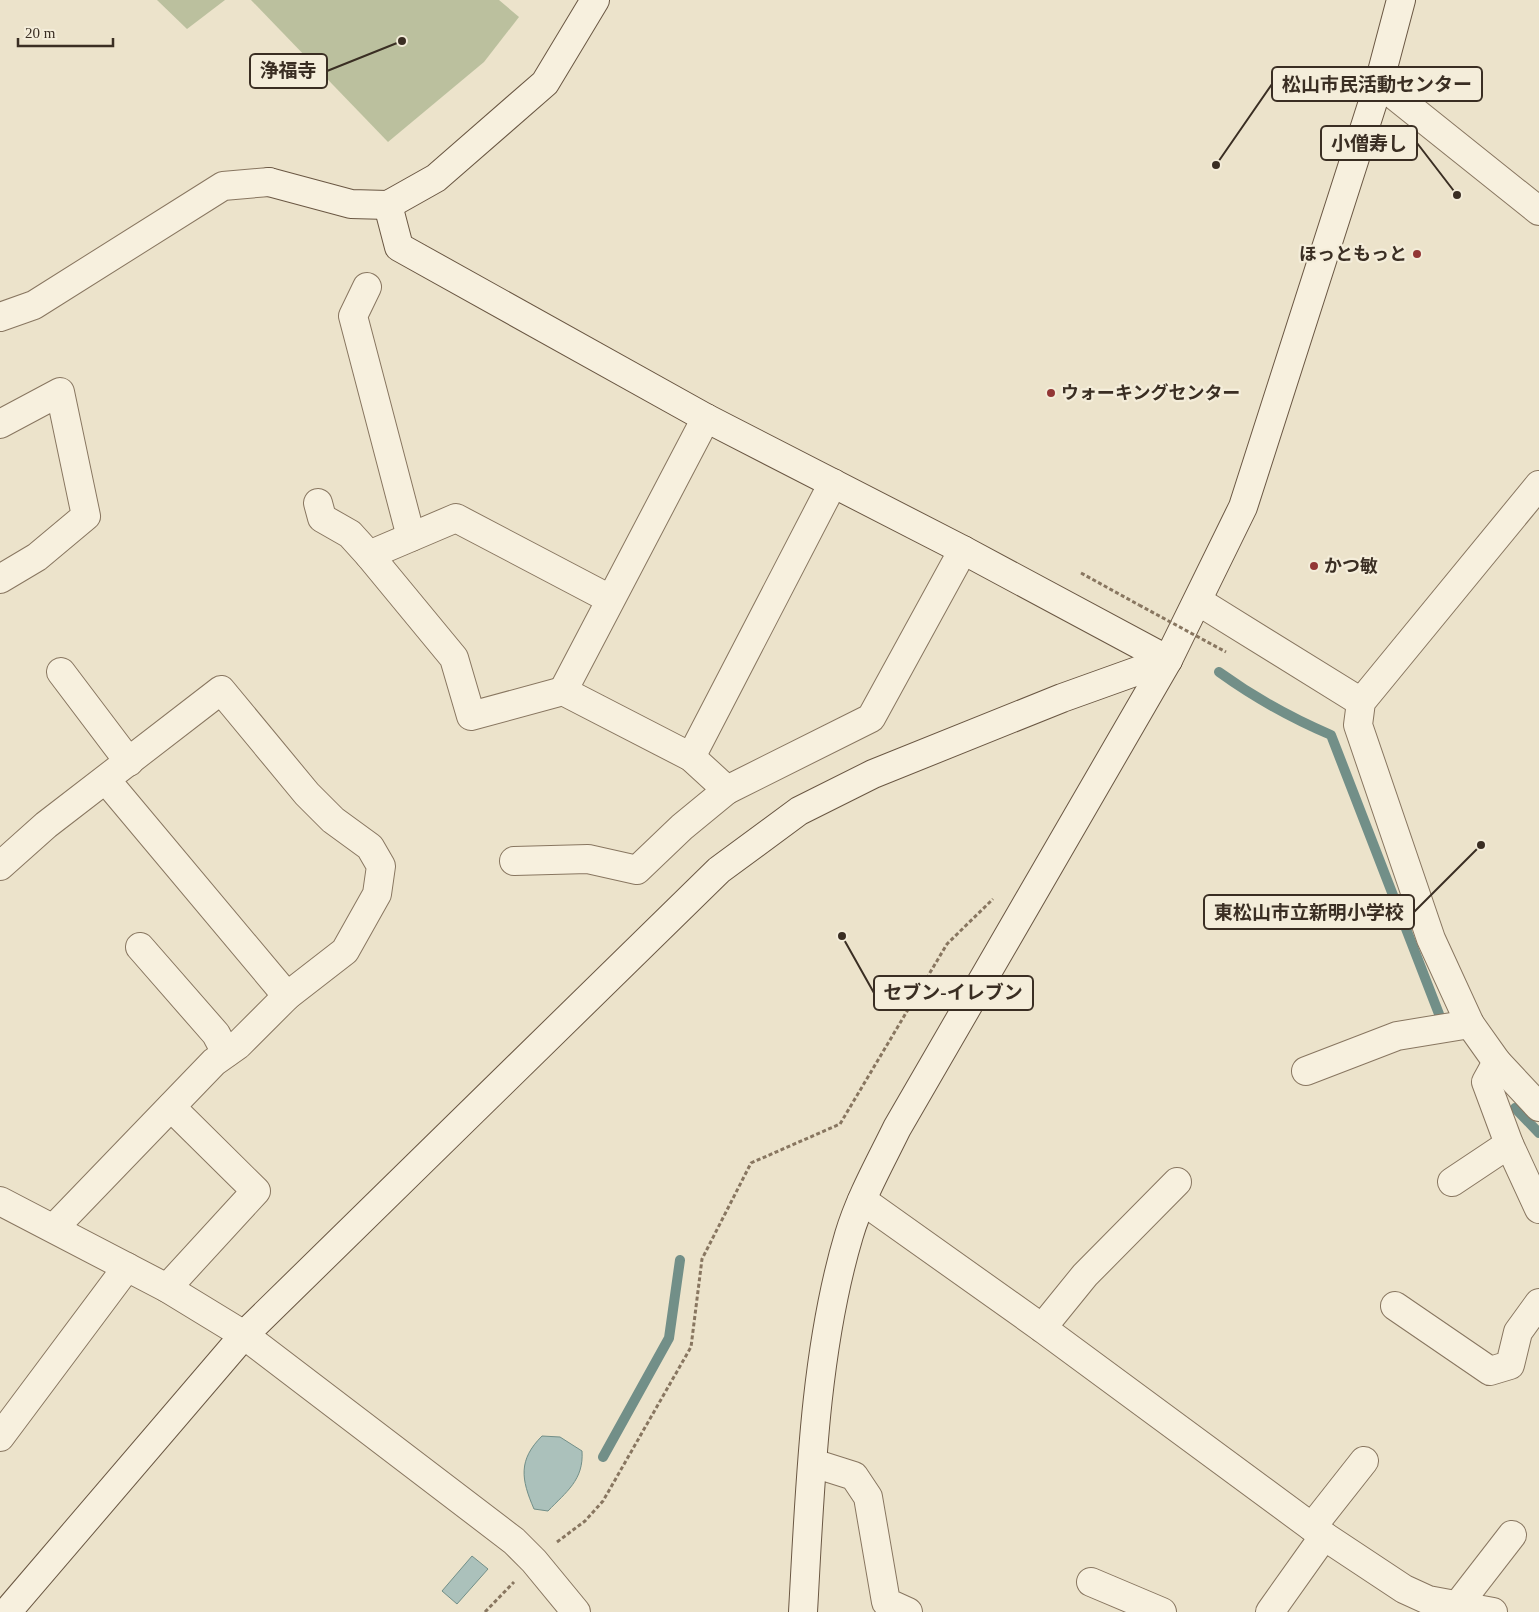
<svg xmlns="http://www.w3.org/2000/svg" width="1539" height="1612" viewBox="0 0 1539 1612" font-family="'Times New Roman','Noto Sans JP',serif">
<rect width="100%" height="100%" fill="#ece3cb"/>
<!-- cemetery -->
<g fill="#bbc09e">
<path d="M 157,0 L 225,0 L 187,29 Z"/>
<path d="M 251,0 L 499,0 L 519,17 L 484,62 L 388,142 Z"/>
</g>
<!-- water -->
<g fill="#abc1bb" stroke="#728f88">
<path d="M 542,1436 L 560,1437 L 582,1451 C 584,1480 566,1492 548,1511 L 534,1509 C 521,1479 518,1460 542,1436 Z"/>
<path d="M 472,1556 L 488,1569 L 457,1604 L 442,1591 Z"/>
</g>
<g fill="none" stroke-linecap="round" stroke-linejoin="round">
<!-- stream -->
<g stroke="#728f88" stroke-width="10">
<path d="M 1219,672 C 1255,698 1291,718 1331,735 L 1439,1014"/>
<path d="M 1515,1108 L 1539,1133"/>
<path d="M 603,1457 L 669,1338 L 680,1260"/>
</g>
<defs>
<g id="street">
<path d="M 1379,83 L 1539,211"/>
<path d="M 367,287 L 353,316 L 411,537"/>
<path d="M 0,317 L 34,305 L 223,186 L 269,182"/>
<path d="M 706,418 L 563,691 L 691,757 L 727,790 L 871,718 L 963,550"/>
<path d="M 0,424 L 60,392 L 86,516 L 37,557 L 0,579"/>
<path d="M 1539,485 L 1361,702 L 1358,725 L 1431,939 L 1470,1024 L 1497,1062 L 1539,1107"/>
<path d="M 318,503 L 322,518 L 350,534 L 369,555"/>
<path d="M 1198,601 L 1361,702"/>
<path d="M 61,672 L 129,762"/>
<path d="M 563,691 L 471,716 L 454,658 L 369,555 L 456,518 L 610,599"/>
<path d="M 691,757 L 833,483"/>
<path d="M 106,780 L 287,996"/>
<path d="M 514,861 L 588,859 L 637,870 L 682,827 L 727,790"/>
<path d="M 0,866 L 46,825 L 221,690 L 307,794 L 333,820 L 370,847 L 381,866 L 377,894 L 345,951 L 287,996 L 238,1045 L 214,1062 L 54,1228"/>
<path d="M 140,947 L 216,1034 L 226,1053"/>
<path d="M 1497,1062 L 1486,1082 L 1509,1144 L 1539,1209"/>
<path d="M 1306,1071 L 1397,1036 L 1470,1024"/>
<path d="M 1452,1182 L 1509,1144"/>
<path d="M 862,1200 L 1042,1328 L 1324,1536 L 1404,1589 L 1428,1600 L 1493,1612"/>
<path d="M 0,1201 L 167,1288 L 244,1335 L 514,1541 L 534,1561 L 576,1612"/>
<path d="M 167,1288 L 256,1191 L 171,1107"/>
<path d="M 1395,1306 L 1490,1371 L 1510,1365 L 1518,1332 L 1539,1303"/>
<path d="M 1042,1328 L 1085,1275 L 1177,1182"/>
<path d="M 0,1437 L 127,1267"/>
<path d="M 813,1463 L 854,1476 L 868,1497 L 886,1602 L 908,1612"/>
<path d="M 1312,1527 L 1364,1461"/>
<path d="M 1091,1582 L 1162,1612"/>
<path d="M 1457,1606 L 1512,1535"/>
<path d="M 1270,1612 L 1324,1536"/>
</g>
<g id="secondary">
<path d="M 269,182 L 351,204 L 388,205 L 436,178 L 545,83 L 595,0"/>
<path d="M 388,205 L 399,247 L 706,418 L 963,550 L 1168,660"/>
<path d="M 7,1612 L 244,1335 L 719,870 L 799,811 L 873,774 L 1062,698 L 1168,660"/>
<path d="M 803,1612 C 810,1490 814,1352 849,1235 C 860,1198 880,1163 897,1128 L 1168,660 L 1243,507 L 1379,83 L 1401,0"/>
</g>
</defs>
<!-- street casing -->
<use href="#street" stroke="#887660" stroke-width="30"/>
<!-- secondary casing -->
<use href="#secondary" stroke="#6a5743" stroke-width="30"/>
<!-- path -->
<g stroke="#887660" stroke-width="3" stroke-dasharray="4 2.5" stroke-linecap="butt">
<path d="M 1081,573 L 1139,605"/>
<path d="M 557,1542 L 585,1521 L 603,1501 L 691,1347 L 702,1259 L 751,1163 L 840,1124 L 947,944 L 993,899"/>
<path d="M 485,1612 L 514,1582"/>
</g>
<!-- street -->
<use href="#street" stroke="#f7f0de" stroke-width="28"/>
<!-- secondary -->
<use href="#secondary" stroke="#f7f0de" stroke-width="28"/>
<!-- path-bridge -->
<path stroke="#887660" stroke-width="3" stroke-dasharray="4 2.5" stroke-linecap="butt" d="M 1139,605 L 1226,652"/>
</g>
<!-- markers -->
<g fill="#923635" stroke="#f4edda" stroke-width="2">
<circle cx="1417" cy="254" r="5"/>
<circle cx="1051" cy="393" r="5"/>
<circle cx="1314" cy="566" r="5"/>
</g>
<g text-anchor="middle" stroke-width="4.5" stroke-linejoin="round" paint-order="stroke">
<!-- poi labels -->
<g font-size="18" font-weight="bold" fill="#3a2e23" stroke="#f4edda" text-anchor="start">
<text x="1407" y="260" text-anchor="end">ほっともっと</text>
<text x="1061" y="399">ウォーキングセンター</text>
<text x="1324" y="572">かつ敏</text>
</g>
</g>
<!-- callouts -->
<path fill="none" stroke="#3a2e23" stroke-width="2" d="M402 41L327 71M1216 165L1272 84M1457 195L1417 143M1481 845L1414 912M842 936L874 993"/>
<g fill="#3a2e23" stroke="#f4edda" stroke-width="2">
<circle cx="402" cy="41" r="5"/>
<circle cx="1216" cy="165" r="5"/>
<circle cx="1457" cy="195" r="5"/>
<circle cx="1481" cy="845" r="5"/>
<circle cx="842" cy="936" r="5"/>
</g>
<g fill="#f4edda" stroke="#3a2e23" stroke-width="2">
<rect x="250" y="54" width="77" height="34" rx="5"/>
<rect x="1272" y="67" width="210" height="34" rx="5"/>
<rect x="1321" y="126" width="96" height="34" rx="5"/>
<rect x="1204" y="895" width="210" height="34" rx="5"/>
<rect x="874" y="976" width="159" height="34" rx="5"/>
</g>
<g font-size="19" text-anchor="middle" font-weight="bold" fill="#3a2e23">
<text x="288" y="77">浄福寺</text>
<text x="1377" y="91">松山市民活動センター</text>
<text x="1369" y="150">小僧寿し</text>
<text x="1309" y="919">東松山市立新明小学校</text>
<text x="953" y="999">セブン-イレブン</text>
</g>
<!-- scale -->
<path d="M18 38v8h95v-8" fill="none" stroke="#3a2e23" stroke-width="2.5"/>
<text x="25" y="38" font-size="15" fill="#3a2e23" stroke="#f4edda" stroke-width="4" paint-order="stroke">20 m</text>
</svg>
